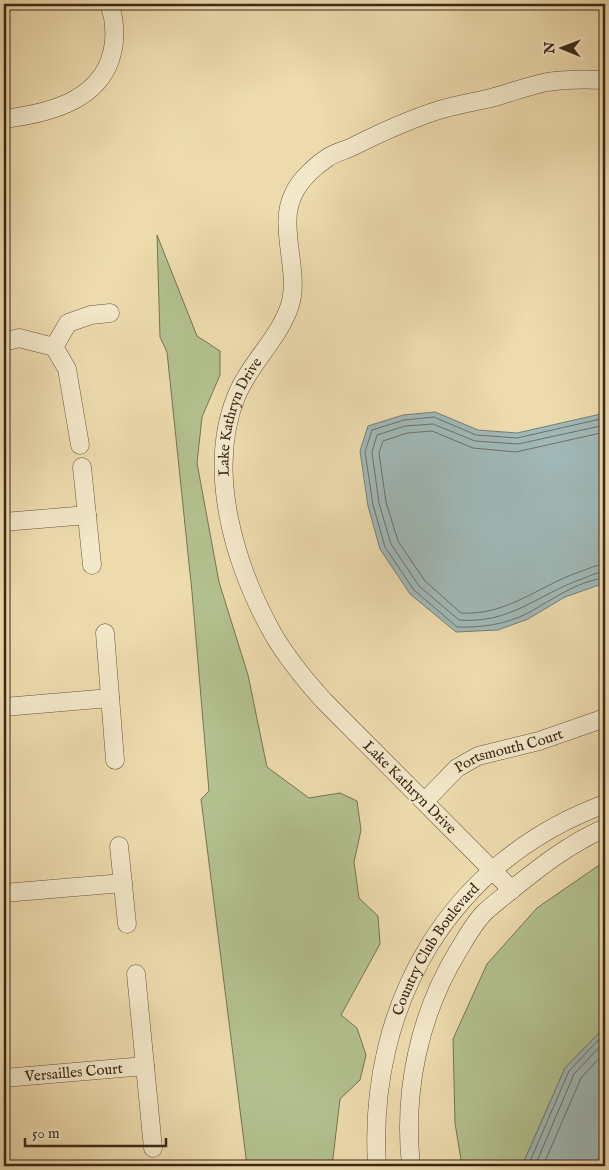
<svg xmlns="http://www.w3.org/2000/svg" width="609" height="1170" viewBox="0 0 609 1170" font-family="'IM FELL English',serif">
<rect width="100%" height="100%" fill="#eddbae"/>
<filter id="stains"><feTurbulence type="fractalNoise" baseFrequency=".004" numOctaves="4"/><feColorMatrix values="0 0 0 0 .2 0 0 0 0 .09 0 0 0 0 .02 0 0 0 .5 -.17"/></filter>
<radialGradient id="worn" r=".72"><stop offset=".6" stop-color="#630" stop-opacity="0"/><stop offset="1" stop-color="#630" stop-opacity=".3"/></radialGradient>
<!-- green -->
<g fill="#b3c18f" stroke="#787452">
<path d="M 157,235 L 197,336 L 220,351 L 220,375 L 202,417 L 197,463 L 219,582 L 248,675 L 267,767 L 309,798 L 340,793 L 357,801 L 361,830 L 354,862 L 359,898 L 378,916 L 380,944 L 341,1015 L 357,1028 L 366,1055 L 360,1080 L 340,1099 L 332,1166 L 247,1166 L 201,799 L 209,791 L 192,592 L 167,352 L 160,337 Z"/>
<path d="M 605,861 L 605,1027 L 565,1068 L 522,1166 L 462,1166 L 455,1123 L 453,1039 L 487,964 L 537,908 Z"/>
</g>
<!-- water -->
<g fill="#a0b8b7" stroke="#787e77">
<path d="M 435,412 L 478,430 L 517,433 L 605,413 L 605,583 L 565,597 L 528,619 L 498,630 L 456,632 L 410,594 L 380,549 L 368,506 L 360,451 L 368,426 L 403,415 Z"/>
<path d="M 605,1027 L 605,1166 L 522,1166 L 565,1068 Z"/>
</g>
<g fill="none" stroke-linecap="round" stroke-linejoin="round">
<!-- shore -->
<g stroke="#6e7066" stroke-width="1">
<path d="M 605,418 L 517,438 L 476,435 L 434,417 L 404,420 L 372,430 L 365,452 L 373,505 L 385,547 L 414,590 L 457,627 C 481,628 507,624 528,613 C 552,600 577,581 605,578"/>
<path d="M 605,425 L 518,444 L 475,441 L 433,424 L 405,426 L 377,435 L 372,452 L 379,503 L 391,544 L 419,586 L 459,620 C 509,624 536,596 579,580 C 588,577 596,572 605,572"/>
<path d="M 605,432 L 516,452 L 473,448 L 432,431 L 407,433 L 383,441 L 379,453 L 386,502 L 398,541 L 425,581 L 461,613 C 506,616 539,586 579,572 C 588,569 596,565 605,564"/>
<path d="M 528,1166 L 569,1071 L 605,1033"/>
<path d="M 535,1166 L 574,1074 L 605,1041"/>
<path d="M 543,1166 L 581,1078 L 605,1052"/>
</g>
<defs>
<g id="minor">
<path d="M 4,119 C 52,113 108,99 114,42 C 115,29 114,16 109,4"/>
<path d="M 4,342 L 19,338 L 54,347 L 68,323 L 91,315 L 110,313"/>
<path d="M 54,347 L 67,369 L 80,445"/>
<path d="M 82,467 L 92,565"/>
<path d="M 4,522 L 87,515"/>
<path d="M 105,633 L 115,760"/>
<path d="M 4,707 L 110,698"/>
<path id="s1" d="M 425,801 L 457,768 L 478,756 L 539,741 L 605,718"/>
<path d="M 119,846 L 127,924"/>
<path id="s2" d="M 512,890 L 324,701 C 305,680 287,658 273,634 C 235,566 206,472 236,397 C 249,364 277,341 289,308 C 302,273 276,226 294,193 C 300,180 315,166 327,158 C 336,152 347,150 356,145 C 382,132 411,119 439,110 C 455,105 474,102 491,98 C 509,93 528,86 547,82 C 566,79 586,79 605,80"/>
<path d="M 4,893 L 123,883"/>
<path d="M 136,974 L 153,1148"/>
<path id="s3" d="M 4,1078 L 145,1066"/>
<path id="s4" d="M 377,1166 C 367,1004 450,861 605,804"/>
<path d="M 411,1166 C 403,1091 419,1015 458,951 C 466,938 474,923 484,913 C 492,905 502,898 510,891 C 541,866 569,844 605,828"/>
</g>
</defs>
<!-- minor casing -->
<use href="#minor" stroke="#69543c" stroke-width="19"/>
<!-- minor -->
<use href="#minor" stroke="#f3e8ca" stroke-width="18"/>
</g>
<g text-anchor="middle" stroke-width="4" stroke-linejoin="round" paint-order="stroke">
<!-- street labels -->
<g font-size="15" fill="#3d2716" stroke="#f3e8ca">
<text dy="5" stroke="none"><textPath href="#s2" startOffset="580">Lake Kathryn Drive</textPath></text>
<text dy="5" stroke="none"><textPath href="#s1" startOffset="101">Portsmouth Court</textPath></text>
<text transform="translate(410 787) rotate(45)" y="5">Lake Kathryn Drive</text>
<text dy="5" stroke="none"><textPath href="#s4" startOffset="230">Country Club Boulevard</textPath></text>
<text dy="5" stroke="none"><textPath href="#s3" startOffset="70">Versailles Court</textPath></text>
</g>
</g>
<!-- margin -->
<rect width="609" height="1170" fill="none" stroke="#eddbae" stroke-width="20"/>
<rect x="5" y="5" width="599" height="1160" fill="none" stroke="#3d2716" stroke-width="2.5"/>
<rect x="10" y="10" width="589" height="1150" fill="none" stroke="#3d2716"/>
<!-- north arrow -->
<g transform="translate(562 48) rotate(271)" stroke="#f3e8ca" stroke-width="4" paint-order="stroke">
<path d="M0-4L9 19L0 12L-9 19Z" fill="#3d2716"/>
<text y="-8" font-size="14" font-weight="bold" text-anchor="middle" fill="#3d2716">N</text>
</g>
<!-- scale -->
<path d="M25 1138v8h141v-8" fill="none" stroke="#3d2716" stroke-width="2.5"/>
<text x="32" y="1138" font-size="15" fill="#3d2716" stroke="#f3e8ca" stroke-width="4" paint-order="stroke">50 m</text>
<rect width="100%" height="100%" filter="url(#stains)"/>
<rect width="100%" height="100%" fill="url(#worn)"/>
</svg>
